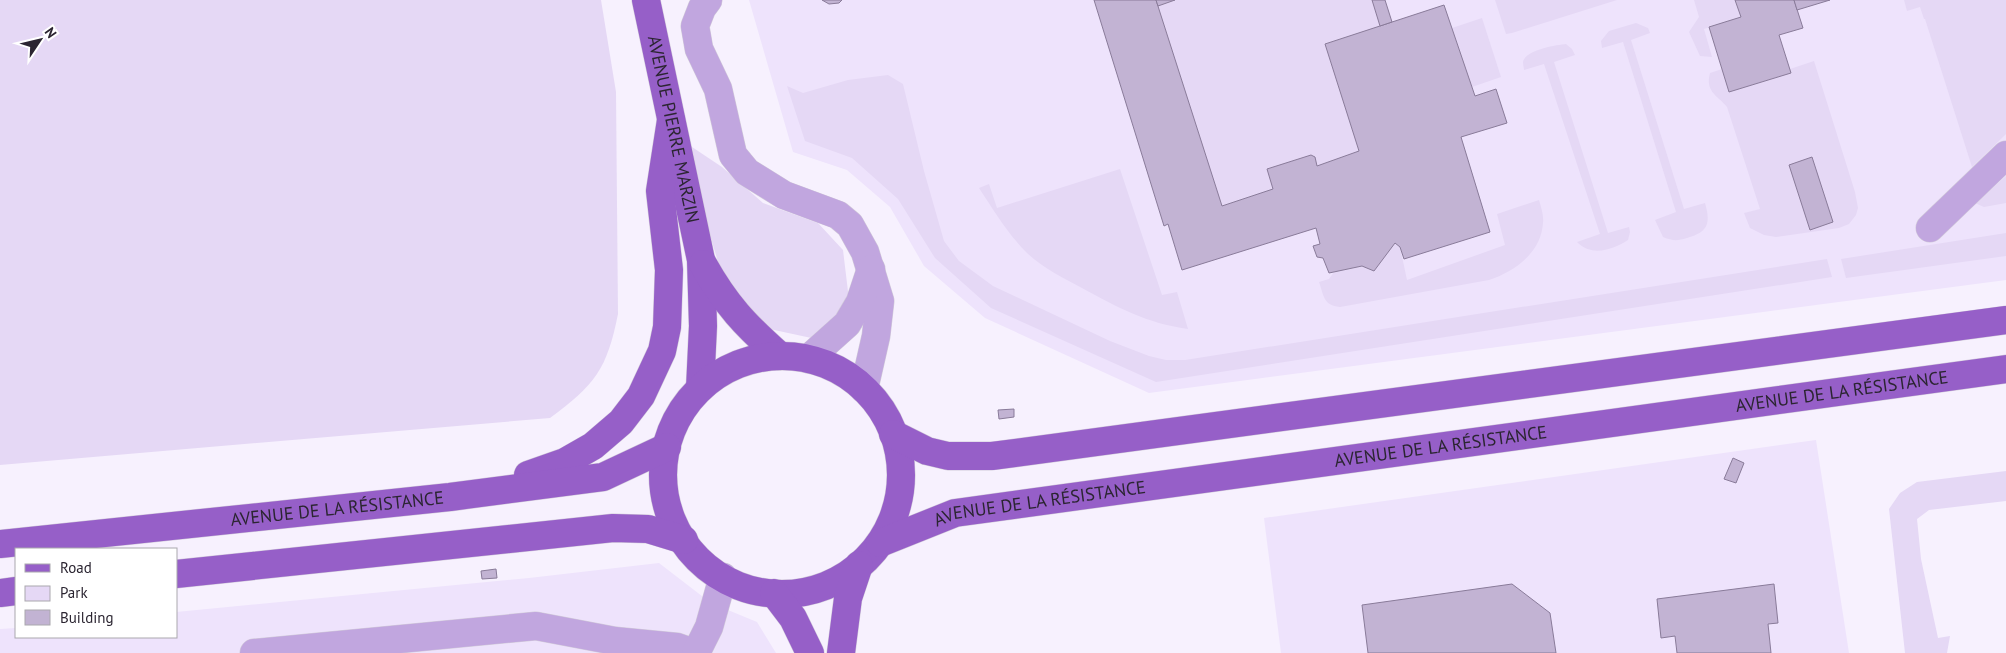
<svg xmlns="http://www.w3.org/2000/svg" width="2006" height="653" viewBox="0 0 2006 653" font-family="'PT Sans',sans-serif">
<rect width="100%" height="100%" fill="#f7f1fe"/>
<!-- built -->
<g fill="#eee3fc">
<path d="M 749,0 L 2006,0 L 2006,280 L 1149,393 L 985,318 L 924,266 L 890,207 L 847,170 L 793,152 Z"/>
<path d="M 1816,440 L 1849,653 L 1281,653 L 1264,518 Z"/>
<path d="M 659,563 L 711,603 L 757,622 L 776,653 L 0,653 L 0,629 L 16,628 L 16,637 L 176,637 L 176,612 L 529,578 Z"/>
</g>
<!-- green -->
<g fill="#e5d8f5">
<path d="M 0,0 L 601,0 L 616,92 L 618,314 C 607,369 595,385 550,418 L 0,465 Z"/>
<path d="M 1175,0 L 1372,0 L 1380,26 L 1325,44 L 1359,151 L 1317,166 L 1315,157 L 1311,155 L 1267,169 L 1273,189 L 1222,206 L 1158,6 Z"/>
<path d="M 1495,0 L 1617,0 L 1512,33 L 1506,34 Z"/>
<path d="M 1694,0 L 1735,0 L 1741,17 L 1704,29 L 1712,57 L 1700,56 L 1689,32 L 1699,17 Z"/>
<path d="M 1904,0 L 2006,0 L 2006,134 L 1972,167 L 1925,19 L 1924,19 L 1920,7 L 1907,11 Z"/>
<path d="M 1482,18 L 1501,77 L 1472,87 L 1452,28 Z"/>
<path d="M 1636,23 L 1648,28 L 1650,33 L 1631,40 L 1684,209 L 1705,203 C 1711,224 1708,232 1687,238 C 1677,241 1673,241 1663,237 L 1655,220 L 1676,212 L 1623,42 L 1602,48 L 1601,41 L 1609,31 Z"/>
<path d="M 1566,44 L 1572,49 L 1575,55 L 1554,62 L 1608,233 L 1629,227 L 1630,232 L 1628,240 C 1612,250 1592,257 1577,242 L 1600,234 L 1544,64 L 1524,70 C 1524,68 1523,65 1523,62 C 1525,50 1556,45 1566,44 Z"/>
<path d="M 1814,61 L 1855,192 L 1858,208 L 1856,215 L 1849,224 L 1839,228 L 1776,237 L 1764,235 L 1750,228 L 1744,213 L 1760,209 L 1727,107 C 1717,95 1705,92 1710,73 L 1722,69 L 1791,73 L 1790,69 Z"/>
<path d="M 888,75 L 903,84 L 924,171 L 944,241 L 959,261 L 993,286 L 1110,341 L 1149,356 L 1166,360 L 1185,360 L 1827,259 L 1832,277 L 1156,382 L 991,308 L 935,258 L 898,199 L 852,158 L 805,141 L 787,86 L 803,93 L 848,80 Z"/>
<path d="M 692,147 L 722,167 L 763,203 L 818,223 L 843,250 L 850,308 L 816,339 L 765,328 L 727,292 L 704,215 Z"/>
<path d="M 1120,169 L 1162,295 L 1177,292 L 1188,329 C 1146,323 1119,308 1082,288 C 1063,278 1043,268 1027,253 C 1008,234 994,211 979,188 L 989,184 L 997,208 Z"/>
<path d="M 2006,176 L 2006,203 L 1984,207 L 1975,203 Z"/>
<path d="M 1539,200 C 1541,207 1544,216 1543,223 C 1541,253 1515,271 1489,280 L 1340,307 C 1323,305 1324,296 1319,282 L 1329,279 L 1334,272 L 1362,266 L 1374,271 L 1395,243 L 1400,247 L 1407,280 L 1505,245 L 1497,214 Z"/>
<path d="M 2006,233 L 2006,256 L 1846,278 L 1841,259 Z"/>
<path d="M 2006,471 L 2006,501 L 1929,510 L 1917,519 L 1921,559 L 1938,638 L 1950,636 L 1947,653 L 1905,653 L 1889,509 L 1900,493 L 1917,482 Z"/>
</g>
<!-- building -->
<g fill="#c2b3d3" stroke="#897b99">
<path d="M 822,0 L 842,0 L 839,3 L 829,4 Z"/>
<path d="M 1094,0 L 1156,0 L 1222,206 L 1273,189 L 1267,169 L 1311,155 L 1315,157 L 1317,166 L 1359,151 L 1325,44 L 1444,5 L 1475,96 L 1496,89 L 1507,123 L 1461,137 L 1490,232 L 1404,259 L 1400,247 L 1395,243 L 1374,271 L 1362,266 L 1329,273 L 1323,258 L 1317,257 L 1313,246 L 1320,244 L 1316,228 L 1182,270 L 1168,224 L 1164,226 Z"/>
<path d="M 1156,0 L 1175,0 L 1158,6 Z"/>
<path d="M 1372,0 L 1385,0 L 1392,22 L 1380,26 Z"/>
<path d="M 1735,0 L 1794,0 L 1803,28 L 1779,35 L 1791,73 L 1729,92 L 1709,27 L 1741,17 Z"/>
<path d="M 1794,0 L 1830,0 L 1797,10 Z"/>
<path d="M 1812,157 L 1833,222 L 1810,230 L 1789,165 Z"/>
<path d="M 1014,409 L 1014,417 L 999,419 L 998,410 Z"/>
<path d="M 1733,458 L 1744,463 L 1736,483 L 1724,479 Z"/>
<path d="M 496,569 L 497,578 L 482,579 L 481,571 Z"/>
<path d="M 1512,584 L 1550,613 L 1556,653 L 1368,653 L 1362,605 Z"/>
<path d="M 1774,584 L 1778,623 L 1768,624 L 1771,653 L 1677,653 L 1675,636 L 1661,638 L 1657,599 Z"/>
</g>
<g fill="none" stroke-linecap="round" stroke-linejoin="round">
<defs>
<g id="minor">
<path d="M 708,0 L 702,8 L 695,26 L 699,49 L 718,89 L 733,155 L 747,172 L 784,195 L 838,215 L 850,225 L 865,252 L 880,301 L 876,336 L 864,389"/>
<path d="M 1930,228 L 2006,155"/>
<path d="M 808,359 L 847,324 L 860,302 L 871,269"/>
<path d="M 254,653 L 536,626 L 615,641 L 677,647 L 694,653"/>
<path d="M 696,653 L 709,627 L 723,577"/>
</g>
<g id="major">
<path id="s1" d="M 646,0 L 701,260 L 703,326 L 700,388"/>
<path d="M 703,264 C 726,305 745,325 780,356"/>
<circle cx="782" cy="475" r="119"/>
<path d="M 893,434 L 927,451 L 948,456 L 992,456 L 2006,320"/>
<path d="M 528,475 L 565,462 L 593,446 L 621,422 L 641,396 L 662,351 L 667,327 L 669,270 L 660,191 L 671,120"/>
<path id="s2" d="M 880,543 L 955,513 L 2006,369"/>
<path id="s3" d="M 0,544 L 450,497 L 603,477 L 667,447"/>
<path d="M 176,574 L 613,528 L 648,529 L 684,540"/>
<path d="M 0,593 L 16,591"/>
<path d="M 774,593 L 793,618 L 810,653"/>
<path d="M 841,653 L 848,598 L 859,565"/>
</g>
</defs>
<!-- minor casing -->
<use href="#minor" stroke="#d2ccd9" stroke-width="29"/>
<!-- major casing -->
<use href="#major" stroke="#d2ccd9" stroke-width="29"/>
<!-- minor -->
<use href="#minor" stroke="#c1a6df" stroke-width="28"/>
<!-- major -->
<use href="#major" stroke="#965fc8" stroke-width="28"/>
</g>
<g text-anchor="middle" stroke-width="4" stroke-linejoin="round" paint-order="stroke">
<!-- street labels -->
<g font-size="18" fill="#2b2531" stroke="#fff">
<text dy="6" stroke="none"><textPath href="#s1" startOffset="132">AVENUE PIERRE MARZIN</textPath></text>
<text dy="6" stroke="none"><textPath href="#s2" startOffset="976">AVENUE DE LA RÉSISTANCE</textPath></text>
<text dy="6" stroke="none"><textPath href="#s2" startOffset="571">AVENUE DE LA RÉSISTANCE</textPath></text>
<text dy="6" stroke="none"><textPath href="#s2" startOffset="166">AVENUE DE LA RÉSISTANCE</textPath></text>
<text dy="6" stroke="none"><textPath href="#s3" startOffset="339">AVENUE DE LA RÉSISTANCE</textPath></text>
</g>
</g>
<!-- legend -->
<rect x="15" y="548" width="162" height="90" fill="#ffffff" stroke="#aaa8ad"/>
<rect x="25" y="564" width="25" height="8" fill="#965fc8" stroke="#aaa8ad"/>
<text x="60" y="573" font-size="15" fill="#2b2531">Road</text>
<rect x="25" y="586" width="25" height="15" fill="#e5d8f5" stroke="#aaa8ad"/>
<text x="60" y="598" font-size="15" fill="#2b2531">Park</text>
<rect x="25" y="610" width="25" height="15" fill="#c2b3d3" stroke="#aaa8ad"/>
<text x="60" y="623" font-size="15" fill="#2b2531">Building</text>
<!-- north arrow -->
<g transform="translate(40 40) rotate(55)" stroke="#ffffff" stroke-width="4" paint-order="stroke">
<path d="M0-4L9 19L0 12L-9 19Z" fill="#2b2531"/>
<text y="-8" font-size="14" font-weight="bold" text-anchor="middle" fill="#2b2531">N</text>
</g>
</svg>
